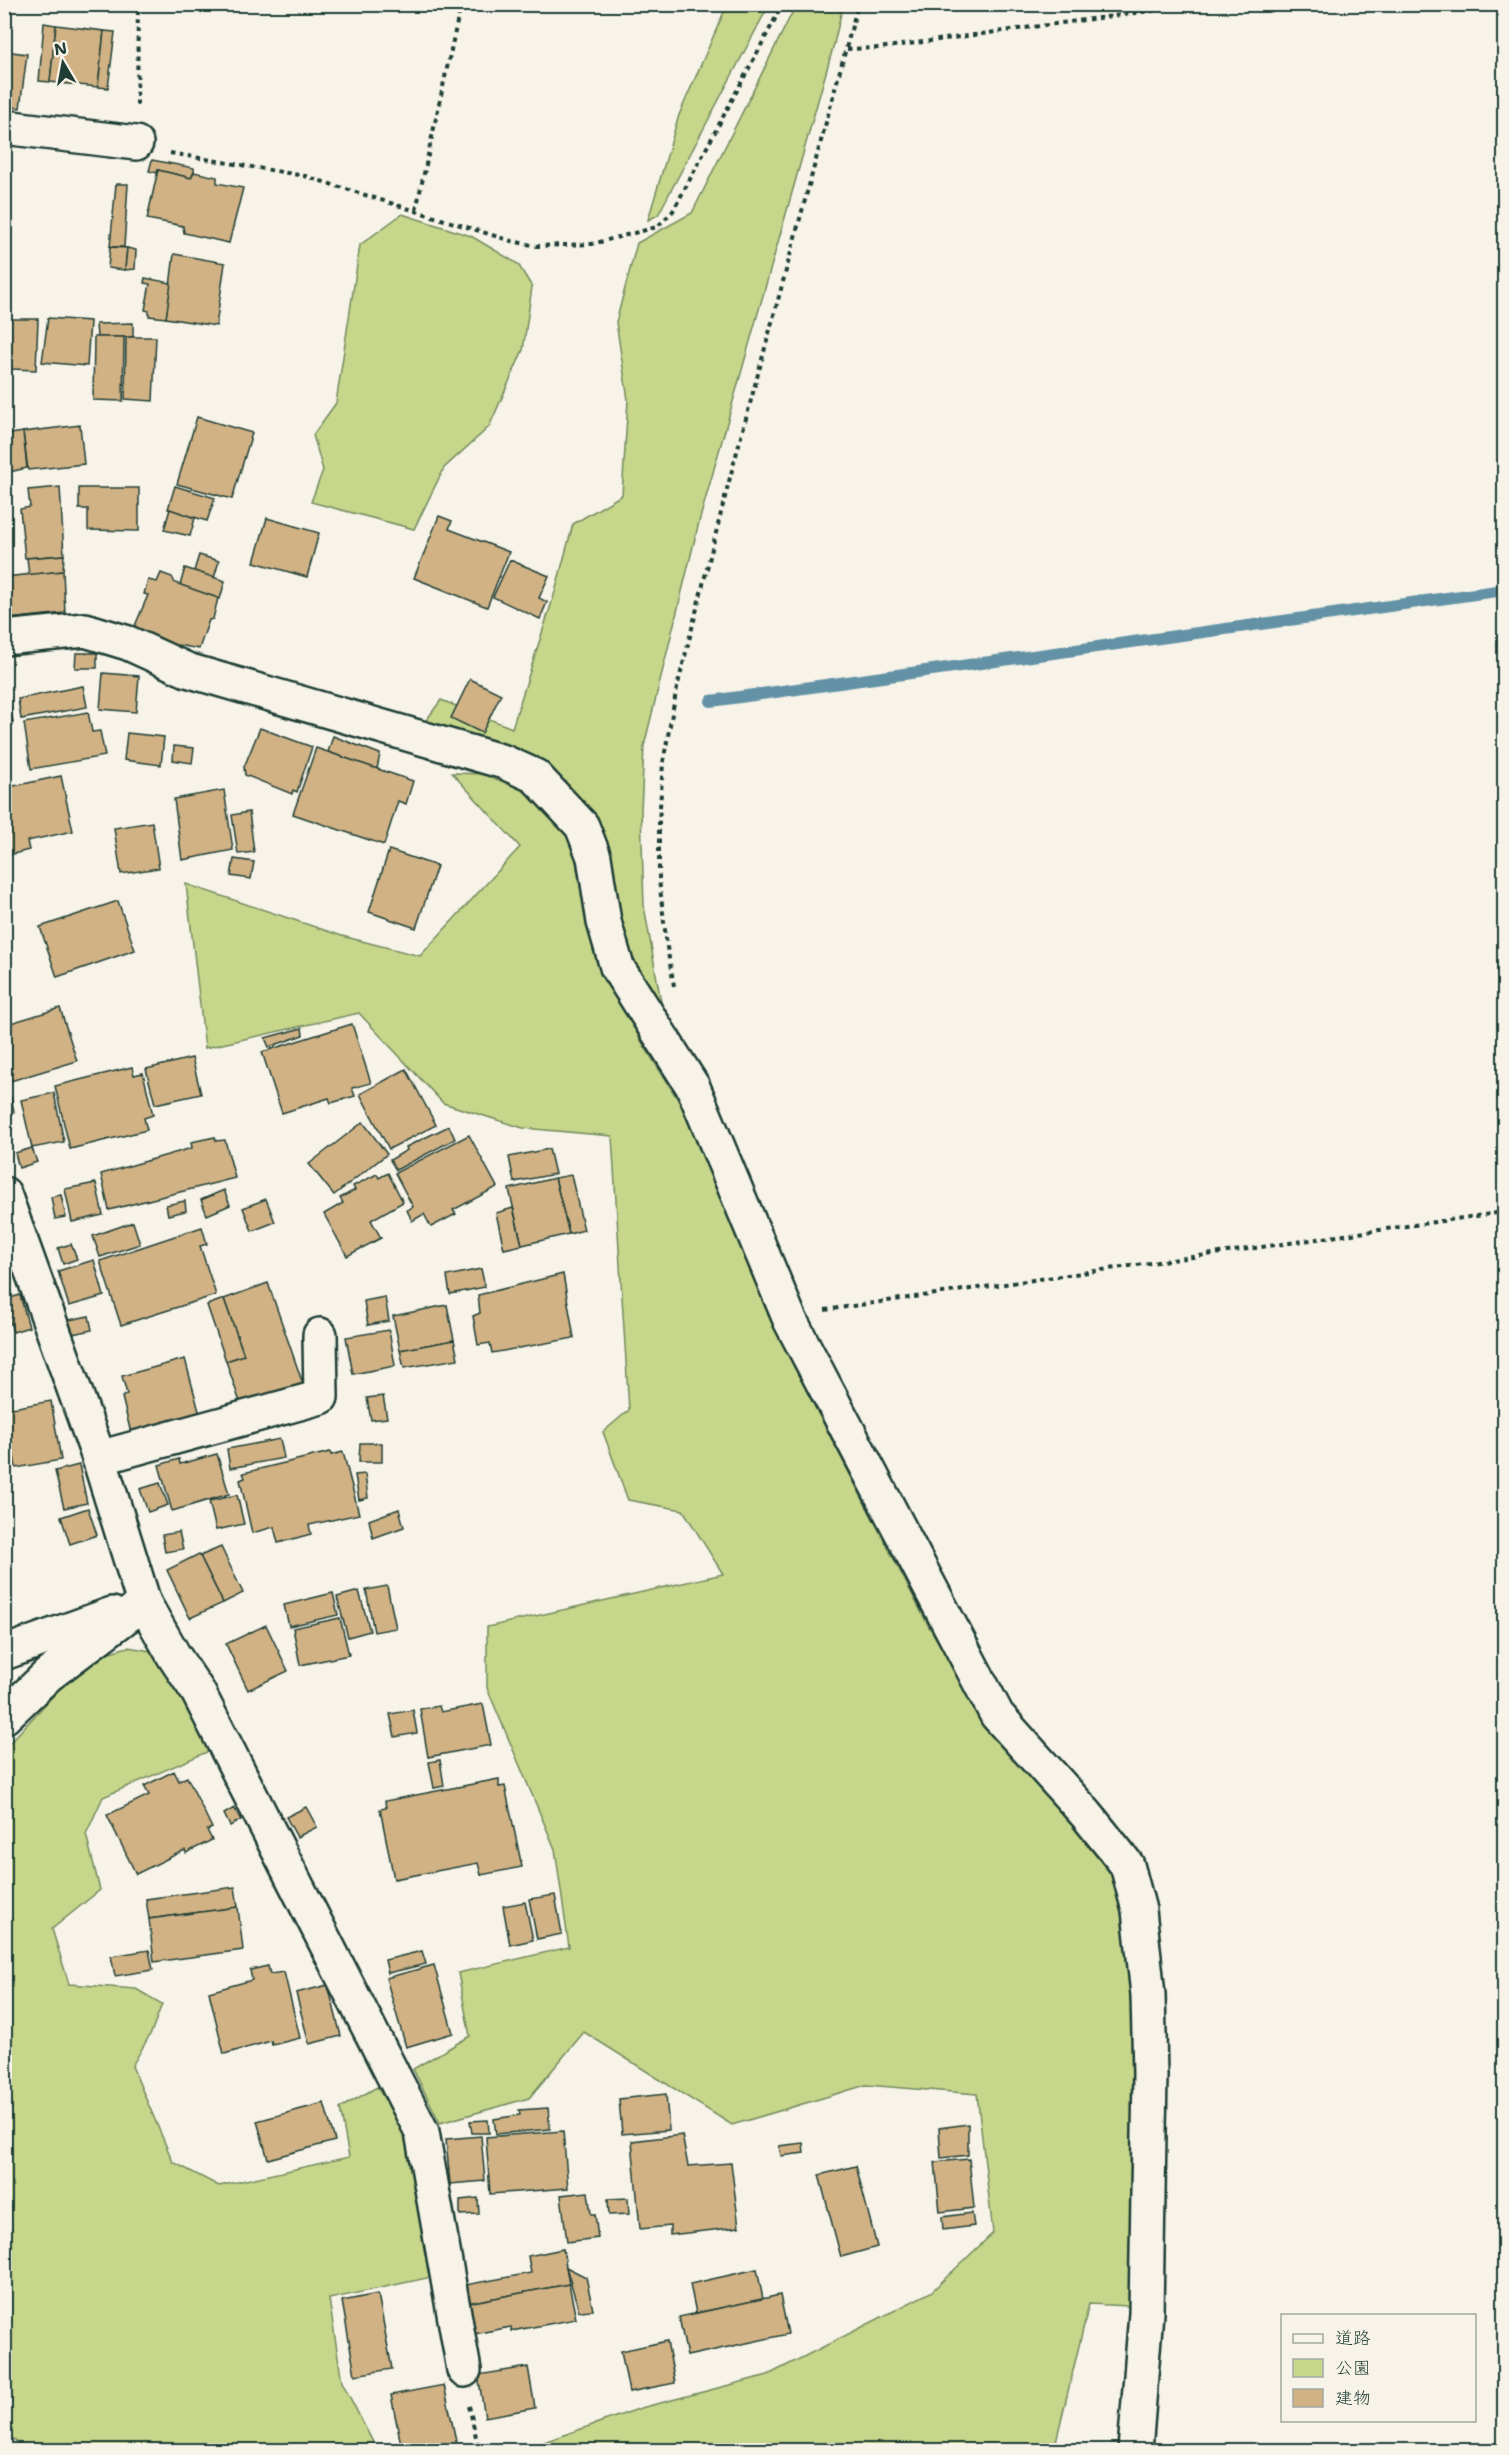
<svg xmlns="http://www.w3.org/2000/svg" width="1509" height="2455" viewBox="0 0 1509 2455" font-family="'Shantell Sans','Klee One',sans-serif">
<rect width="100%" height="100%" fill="#f7f3e8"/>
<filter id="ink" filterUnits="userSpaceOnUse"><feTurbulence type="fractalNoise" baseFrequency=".0167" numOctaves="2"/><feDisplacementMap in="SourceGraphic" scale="12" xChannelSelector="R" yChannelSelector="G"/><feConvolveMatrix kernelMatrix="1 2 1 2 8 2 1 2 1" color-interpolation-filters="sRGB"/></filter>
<g filter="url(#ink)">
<!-- green -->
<g fill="#c6d68a" stroke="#728a5f" stroke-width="1.5">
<path d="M 727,5 L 769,5 L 658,215 L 648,220 L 679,115 Z"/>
<path d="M 796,5 L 843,5 L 834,44 L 699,522 L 644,746 L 641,811 L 644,906 L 665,1025 L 629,969 L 600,837 L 576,796 L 537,761 L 422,726 L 441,700 L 512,728 L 555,592 L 573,524 L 622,495 L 628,400 L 616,322 L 637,243 L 692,213 Z"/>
<path d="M 402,214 L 471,236 L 518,264 L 532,287 L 523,350 L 489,427 L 444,468 L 414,529 L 311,502 L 323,470 L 313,435 L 336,403 L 360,245 Z"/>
<path d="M 452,773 L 488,774 L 528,788 L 555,813 L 574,848 L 580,885 L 602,970 L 643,1044 L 684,1109 L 775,1330 L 929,1627 L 997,1737 L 1118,1877 L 1129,1968 L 1133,2039 L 1129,2306 L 1089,2304 L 1054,2450 L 521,2450 L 641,2408 L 768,2375 L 931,2292 L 993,2233 L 977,2094 L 866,2085 L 732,2125 L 584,2032 L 529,2098 L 440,2123 L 413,2069 L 470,2036 L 458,1973 L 569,1947 L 555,1849 L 487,1688 L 487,1627 L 723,1574 L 683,1510 L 628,1500 L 603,1432 L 629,1410 L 612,1136 L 523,1128 L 443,1103 L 359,1013 L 205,1048 L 186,884 L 342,936 L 420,956 L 520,847 Z"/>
<path d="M 128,1647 L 151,1651 L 180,1686 L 214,1749 L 103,1797 L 86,1834 L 100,1890 L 52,1929 L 69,1984 L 136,1989 L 162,2004 L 151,2033 L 132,2066 L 173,2162 L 219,2186 L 349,2157 L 340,2108 L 377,2087 L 409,2138 L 432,2277 L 329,2299 L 342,2382 L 377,2450 L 26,2450 L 5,2432 L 4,1749 L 88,1658 Z"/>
</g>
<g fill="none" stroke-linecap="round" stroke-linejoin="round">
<!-- stream -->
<path stroke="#6492a6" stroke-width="12" d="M 711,701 L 1504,590"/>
</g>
<!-- building -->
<g fill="#d1b285" stroke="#1f3d34" stroke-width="1.5">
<path d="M 44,23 L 56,25 L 50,82 L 39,81 Z"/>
<path d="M 56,25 L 104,31 L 98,87 L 50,82 Z"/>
<path d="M 104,31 L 115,32 L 108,88 L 98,87 Z"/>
<path d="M 4,51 L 27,54 L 20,108 L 4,106 Z"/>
<path d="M 152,160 L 194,168 L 194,172 L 191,178 L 158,170 L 158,173 L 149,171 Z"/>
<path d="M 158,170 L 191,178 L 194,172 L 217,177 L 217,183 L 243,188 L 229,243 L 184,233 L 183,226 L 147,219 Z"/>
<path d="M 116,184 L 128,184 L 124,247 L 110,247 Z"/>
<path d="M 110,247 L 127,248 L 125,270 L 108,268 Z"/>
<path d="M 127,248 L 136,250 L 135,269 L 125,270 Z"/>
<path d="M 174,254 L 225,263 L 216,326 L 166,318 Z"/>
<path d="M 145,278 L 171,283 L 166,318 L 149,316 L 149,311 L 145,310 L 150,284 L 144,283 Z"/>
<path d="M 48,318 L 90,321 L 87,366 L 42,362 Z"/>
<path d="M 9,319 L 38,319 L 36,370 L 11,369 Z"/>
<path d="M 133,323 L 133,337 L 97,337 L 96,324 Z"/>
<path d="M 94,337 L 124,337 L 123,401 L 93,400 Z"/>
<path d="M 126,337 L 156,337 L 153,401 L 125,399 Z"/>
<path d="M 197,417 L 252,433 L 232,499 L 177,484 Z"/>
<path d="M 80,425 L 84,464 L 28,470 L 23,432 Z"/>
<path d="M 23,432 L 27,468 L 9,472 L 4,435 Z"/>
<path d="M 175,486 L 215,498 L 207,521 L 168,509 Z"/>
<path d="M 60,487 L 64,555 L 25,558 L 20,509 L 30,507 L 28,490 Z"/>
<path d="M 79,488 L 139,488 L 139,531 L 88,530 L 88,509 L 79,509 Z"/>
<path d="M 170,509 L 195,518 L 190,536 L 164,530 Z"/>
<path d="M 439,516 L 452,521 L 449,529 L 509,552 L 487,607 L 414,578 Z"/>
<path d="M 267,518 L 319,533 L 307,577 L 254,562 Z"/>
<path d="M 64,555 L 63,571 L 29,575 L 27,558 Z"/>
<path d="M 199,555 L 219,561 L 214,578 L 194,571 Z"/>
<path d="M 510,560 L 549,576 L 539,598 L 547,602 L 540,619 L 493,597 Z"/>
<path d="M 185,568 L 225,581 L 220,599 L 180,585 Z"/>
<path d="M 63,571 L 65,613 L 8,619 L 4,577 Z"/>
<path d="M 161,573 L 172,577 L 175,583 L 218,598 L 213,619 L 209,620 L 199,649 L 178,645 L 177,647 L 134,628 L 148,595 L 144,594 L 148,580 L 157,582 Z"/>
<path d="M 76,653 L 97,653 L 97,668 L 75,668 Z"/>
<path d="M 103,673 L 139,676 L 136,712 L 100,709 Z"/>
<path d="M 4,677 L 13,722 L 4,724 Z"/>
<path d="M 470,679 L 501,694 L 482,733 L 451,718 Z"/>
<path d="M 83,686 L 87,707 L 21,719 L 18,699 Z"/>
<path d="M 88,712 L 92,732 L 100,731 L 105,756 L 31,769 L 24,723 Z"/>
<path d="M 260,728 L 312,747 L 297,792 L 293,790 L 292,794 L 245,775 L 244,767 Z"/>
<path d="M 127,733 L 164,737 L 161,765 L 124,760 Z"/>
<path d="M 333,736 L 380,754 L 377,769 L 328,752 Z"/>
<path d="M 174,746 L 194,748 L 192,763 L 173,760 Z"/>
<path d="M 316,748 L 413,781 L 406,804 L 398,801 L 384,845 L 293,814 Z"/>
<path d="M 61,776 L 73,831 L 27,841 L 29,850 L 5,856 L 4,788 Z"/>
<path d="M 224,790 L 233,850 L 182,860 L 174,799 Z"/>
<path d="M 249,812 L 254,852 L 238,854 L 232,815 Z"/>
<path d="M 152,822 L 159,868 L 121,874 L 114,828 Z"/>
<path d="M 389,850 L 437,866 L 416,928 L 369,912 Z"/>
<path d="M 234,859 L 254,862 L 251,879 L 231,876 Z"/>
<path d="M 118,901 L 135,950 L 57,977 L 40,927 Z"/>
<path d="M 60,1008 L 77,1061 L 4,1083 L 4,1025 Z"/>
<path d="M 352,1024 L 371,1083 L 352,1088 L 355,1096 L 331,1103 L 329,1098 L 282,1113 L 262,1052 Z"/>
<path d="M 302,1028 L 303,1035 L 269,1047 L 265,1038 Z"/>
<path d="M 192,1058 L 201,1094 L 155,1104 L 146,1069 Z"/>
<path d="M 132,1067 L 134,1075 L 143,1073 L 153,1115 L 144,1118 L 147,1130 L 70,1149 L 55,1086 Z"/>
<path d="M 406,1069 L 436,1125 L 389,1149 L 360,1094 Z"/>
<path d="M 54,1093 L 64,1142 L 32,1148 L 21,1100 Z"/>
<path d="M 11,1097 L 14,1112 L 4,1115 L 4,1099 Z"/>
<path d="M 363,1122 L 387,1154 L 334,1195 L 309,1164 Z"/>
<path d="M 449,1126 L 455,1139 L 396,1170 L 390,1160 L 407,1150 L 406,1147 Z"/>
<path d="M 469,1135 L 497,1187 L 453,1210 L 456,1214 L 431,1227 L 424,1214 L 412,1221 L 407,1210 L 413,1207 L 395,1173 Z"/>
<path d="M 215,1137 L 216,1141 L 225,1140 L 235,1178 L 109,1210 L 101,1174 L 192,1148 L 191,1142 Z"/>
<path d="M 32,1148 L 37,1162 L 19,1168 L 15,1153 Z"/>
<path d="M 549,1149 L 555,1174 L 514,1182 L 509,1157 Z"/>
<path d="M 388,1173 L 403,1202 L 371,1220 L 381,1238 L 347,1256 L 324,1214 L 343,1203 L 340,1198 L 355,1190 L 353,1186 L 377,1174 L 379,1178 Z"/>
<path d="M 571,1175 L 584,1230 L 569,1234 L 555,1178 Z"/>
<path d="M 555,1178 L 569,1234 L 522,1245 L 509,1189 Z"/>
<path d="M 96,1183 L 103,1215 L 72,1222 L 65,1189 Z"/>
<path d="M 224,1190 L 230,1205 L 207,1215 L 201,1200 Z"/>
<path d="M 61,1195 L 66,1217 L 55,1219 L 51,1197 Z"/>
<path d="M 266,1199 L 275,1222 L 252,1231 L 243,1208 Z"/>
<path d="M 185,1201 L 186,1211 L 168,1215 L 166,1205 Z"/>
<path d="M 513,1208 L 522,1245 L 504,1249 L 496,1213 Z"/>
<path d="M 133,1222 L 140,1244 L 100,1257 L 93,1236 Z"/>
<path d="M 202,1227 L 207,1244 L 200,1246 L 216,1295 L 121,1325 L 100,1261 Z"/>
<path d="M 71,1244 L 77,1259 L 63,1264 L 58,1248 Z"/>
<path d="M 94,1260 L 104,1296 L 69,1306 L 58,1271 Z"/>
<path d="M 481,1269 L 485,1287 L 450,1294 L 447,1276 Z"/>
<path d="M 563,1274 L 574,1338 L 492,1353 L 490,1343 L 478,1345 L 473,1316 L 480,1313 L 478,1295 Z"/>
<path d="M 268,1283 L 303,1384 L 241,1405 L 226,1361 L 244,1355 L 224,1299 Z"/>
<path d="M 20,1295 L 29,1327 L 13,1332 L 4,1300 Z"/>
<path d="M 385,1297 L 389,1321 L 368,1325 L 364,1301 Z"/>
<path d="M 224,1299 L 244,1355 L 226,1361 L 207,1305 Z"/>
<path d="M 447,1305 L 454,1340 L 400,1350 L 393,1316 Z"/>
<path d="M 89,1316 L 92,1330 L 72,1334 L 69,1320 Z"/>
<path d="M 389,1330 L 395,1366 L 353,1374 L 346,1337 Z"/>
<path d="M 454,1340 L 458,1359 L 404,1368 L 400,1350 Z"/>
<path d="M 185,1359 L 200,1415 L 131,1433 L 122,1397 L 127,1394 L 122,1376 Z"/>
<path d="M 383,1396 L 387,1418 L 371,1420 L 367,1398 Z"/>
<path d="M 51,1401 L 61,1460 L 16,1468 L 6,1409 Z"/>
<path d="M 280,1439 L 284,1458 L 230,1468 L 227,1449 Z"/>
<path d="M 360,1443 L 382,1443 L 382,1462 L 359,1462 Z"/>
<path d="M 330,1452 L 331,1455 L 343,1452 L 359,1514 L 309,1525 L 311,1534 L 278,1543 L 274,1527 L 252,1533 L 240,1480 L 245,1478 L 243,1473 Z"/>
<path d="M 217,1454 L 229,1494 L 172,1511 L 159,1465 L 179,1459 L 180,1464 Z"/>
<path d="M 4,1458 L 8,1458 L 10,1471 L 4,1472 Z"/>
<path d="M 79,1465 L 87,1503 L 64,1508 L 55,1471 Z"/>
<path d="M 365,1474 L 368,1498 L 359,1500 L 355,1475 Z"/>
<path d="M 160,1483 L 168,1505 L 148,1512 L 140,1489 Z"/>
<path d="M 237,1495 L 244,1524 L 216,1530 L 209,1501 Z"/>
<path d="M 88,1508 L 97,1535 L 70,1544 L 61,1517 Z"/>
<path d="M 399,1509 L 404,1527 L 373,1538 L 369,1520 Z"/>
<path d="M 179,1532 L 183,1549 L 165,1552 L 162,1535 Z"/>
<path d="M 221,1547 L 243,1593 L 223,1603 L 200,1556 Z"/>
<path d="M 199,1554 L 223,1603 L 190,1618 L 167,1570 Z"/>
<path d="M 387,1586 L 396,1628 L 374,1632 L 366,1590 Z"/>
<path d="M 359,1591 L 370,1631 L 348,1637 L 337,1597 Z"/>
<path d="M 333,1593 L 338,1615 L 289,1626 L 284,1605 Z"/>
<path d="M 340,1618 L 349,1655 L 300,1665 L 293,1628 Z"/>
<path d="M 266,1625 L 288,1671 L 248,1690 L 226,1644 Z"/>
<path d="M 483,1704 L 491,1745 L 428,1757 L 420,1709 L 439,1706 L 441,1712 Z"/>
<path d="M 413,1710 L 417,1733 L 395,1737 L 390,1714 Z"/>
<path d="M 440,1760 L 444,1786 L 434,1788 L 429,1762 Z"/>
<path d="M 174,1771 L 179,1781 L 187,1777 L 212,1828 L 207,1830 L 212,1840 L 186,1853 L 185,1850 L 136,1874 L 107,1815 L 149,1795 L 144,1786 Z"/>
<path d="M 499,1779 L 499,1787 L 505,1786 L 522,1867 L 481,1875 L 478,1863 L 394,1879 L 380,1809 L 386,1808 L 385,1801 Z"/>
<path d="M 306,1807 L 317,1827 L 297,1837 L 286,1817 Z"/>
<path d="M 234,1808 L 241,1820 L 230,1826 L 224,1814 Z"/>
<path d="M 235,1887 L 238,1907 L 149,1919 L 146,1899 Z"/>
<path d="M 555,1895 L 562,1934 L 537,1939 L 529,1899 Z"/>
<path d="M 525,1902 L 533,1940 L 510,1945 L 503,1906 Z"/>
<path d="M 238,1907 L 243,1950 L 154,1962 L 149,1919 Z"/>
<path d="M 149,1950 L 153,1970 L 115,1976 L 111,1956 Z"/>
<path d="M 422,1951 L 426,1964 L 388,1973 L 385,1960 Z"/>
<path d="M 434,1965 L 453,2033 L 406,2047 L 386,1978 Z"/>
<path d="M 268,1966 L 270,1974 L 284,1972 L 300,2038 L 272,2045 L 271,2041 L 224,2054 L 209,1992 L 252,1980 L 250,1970 Z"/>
<path d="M 328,1985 L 341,2036 L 309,2044 L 296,1993 Z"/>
<path d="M 666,2094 L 669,2130 L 622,2134 L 619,2099 Z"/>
<path d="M 324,2103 L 335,2141 L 268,2159 L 257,2121 Z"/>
<path d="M 548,2108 L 550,2129 L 496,2134 L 494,2119 L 520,2115 L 519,2110 Z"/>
<path d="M 488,2120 L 489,2133 L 472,2133 L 470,2121 Z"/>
<path d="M 968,2124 L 968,2155 L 941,2158 L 939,2128 Z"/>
<path d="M 563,2131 L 568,2188 L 490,2194 L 486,2137 Z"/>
<path d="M 682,2135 L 688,2166 L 731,2163 L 739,2227 L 670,2235 L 670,2226 L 640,2229 L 632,2141 Z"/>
<path d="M 481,2136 L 485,2181 L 450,2184 L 446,2139 Z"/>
<path d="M 803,2143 L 804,2153 L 781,2156 L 779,2146 Z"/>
<path d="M 969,2159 L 974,2208 L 940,2212 L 935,2162 Z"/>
<path d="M 856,2166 L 877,2247 L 841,2257 L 819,2175 Z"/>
<path d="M 588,2192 L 591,2214 L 595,2214 L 598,2238 L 567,2242 L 561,2195 Z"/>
<path d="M 478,2198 L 479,2214 L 460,2215 L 460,2200 Z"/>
<path d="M 628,2198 L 629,2214 L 609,2215 L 608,2199 Z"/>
<path d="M 972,2213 L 974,2226 L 943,2230 L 942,2217 Z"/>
<path d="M 563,2249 L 569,2284 L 468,2303 L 465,2285 L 531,2273 L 528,2256 Z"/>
<path d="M 566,2267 L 586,2277 L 593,2310 L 579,2311 Z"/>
<path d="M 757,2269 L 763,2299 L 696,2313 L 690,2284 Z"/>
<path d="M 569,2284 L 576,2319 L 511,2331 L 511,2327 L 474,2334 L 468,2303 Z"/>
<path d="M 378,2294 L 392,2369 L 355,2375 L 342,2301 Z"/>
<path d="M 780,2295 L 788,2334 L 687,2356 L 679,2317 Z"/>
<path d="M 667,2341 L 675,2383 L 629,2392 L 621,2351 Z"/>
<path d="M 528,2367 L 535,2408 L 485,2417 L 478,2375 Z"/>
<path d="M 444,2385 L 458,2450 L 402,2450 L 391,2395 Z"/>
</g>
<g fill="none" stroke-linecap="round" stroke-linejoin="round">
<defs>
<g id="street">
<path d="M 4,127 L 136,143"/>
<path d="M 4,638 L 85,630 L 128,643 L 187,670 L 504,762 L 535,776 L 582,826 L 594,857 L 604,922 L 617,967 L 693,1087 L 790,1320 L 997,1715 L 1086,1814 L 1127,1865 L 1139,1910 L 1148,1995 L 1150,2074 L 1146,2313 L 1135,2450"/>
<path d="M 4,1194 L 99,1458 L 144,1603 L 174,1656 L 198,1692 L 422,2132 L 464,2370"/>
<path d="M 99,1458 L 321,1397 L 320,1335"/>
<path d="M 4,1653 L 112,1614"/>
<path d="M 4,1717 L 48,1675 L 144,1603"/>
</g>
</defs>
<!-- street casing -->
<use href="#street" stroke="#1f3d34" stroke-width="38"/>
<!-- path -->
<g stroke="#1f3d34" stroke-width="4" stroke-dasharray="4.5 4.5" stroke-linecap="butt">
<path d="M 847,49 L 879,48 L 1201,4"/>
<path d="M 137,105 L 138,4"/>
<path d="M 170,153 L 305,176 L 511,241 L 537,246 L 592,244 L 657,227 L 673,211 L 783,4"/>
<path d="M 416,210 L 461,4"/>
<path d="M 674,986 L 667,947 L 659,879 L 659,822 L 663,763 L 676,692 L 728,485 L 858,4"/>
<path d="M 825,1310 L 1504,1212"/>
<path d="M 469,2406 L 479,2450"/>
</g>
<!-- street -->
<use href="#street" stroke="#f7f3e8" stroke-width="33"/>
</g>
</g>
<!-- margin -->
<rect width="1509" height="2455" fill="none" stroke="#f7f3e8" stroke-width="24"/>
<rect x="12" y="12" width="1485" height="2431" fill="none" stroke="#1f3d34" stroke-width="2" filter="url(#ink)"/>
<!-- legend -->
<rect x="1281" y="2314" width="195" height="108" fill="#f7f3e8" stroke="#a1aaa0" stroke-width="1.5"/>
<rect x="1293" y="2334" width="30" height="9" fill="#f7f3e8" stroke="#a1aaa0" stroke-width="1.5"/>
<text x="1335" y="2344" font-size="18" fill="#1f3d34">道路</text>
<rect x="1293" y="2359" width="30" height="18" fill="#c6d68a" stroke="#a1aaa0" stroke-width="1.5"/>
<text x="1335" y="2374" font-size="18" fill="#1f3d34">公園</text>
<rect x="1293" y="2389" width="30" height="18" fill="#d1b285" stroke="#a1aaa0" stroke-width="1.5"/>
<text x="1335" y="2404" font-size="18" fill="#1f3d34">建物</text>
<!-- north arrow -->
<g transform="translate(63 63) rotate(350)" stroke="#f7f3e8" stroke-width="4.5" paint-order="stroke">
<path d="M0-4.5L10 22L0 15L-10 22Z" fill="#1f3d34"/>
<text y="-9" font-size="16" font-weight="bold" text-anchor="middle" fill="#1f3d34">N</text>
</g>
</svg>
